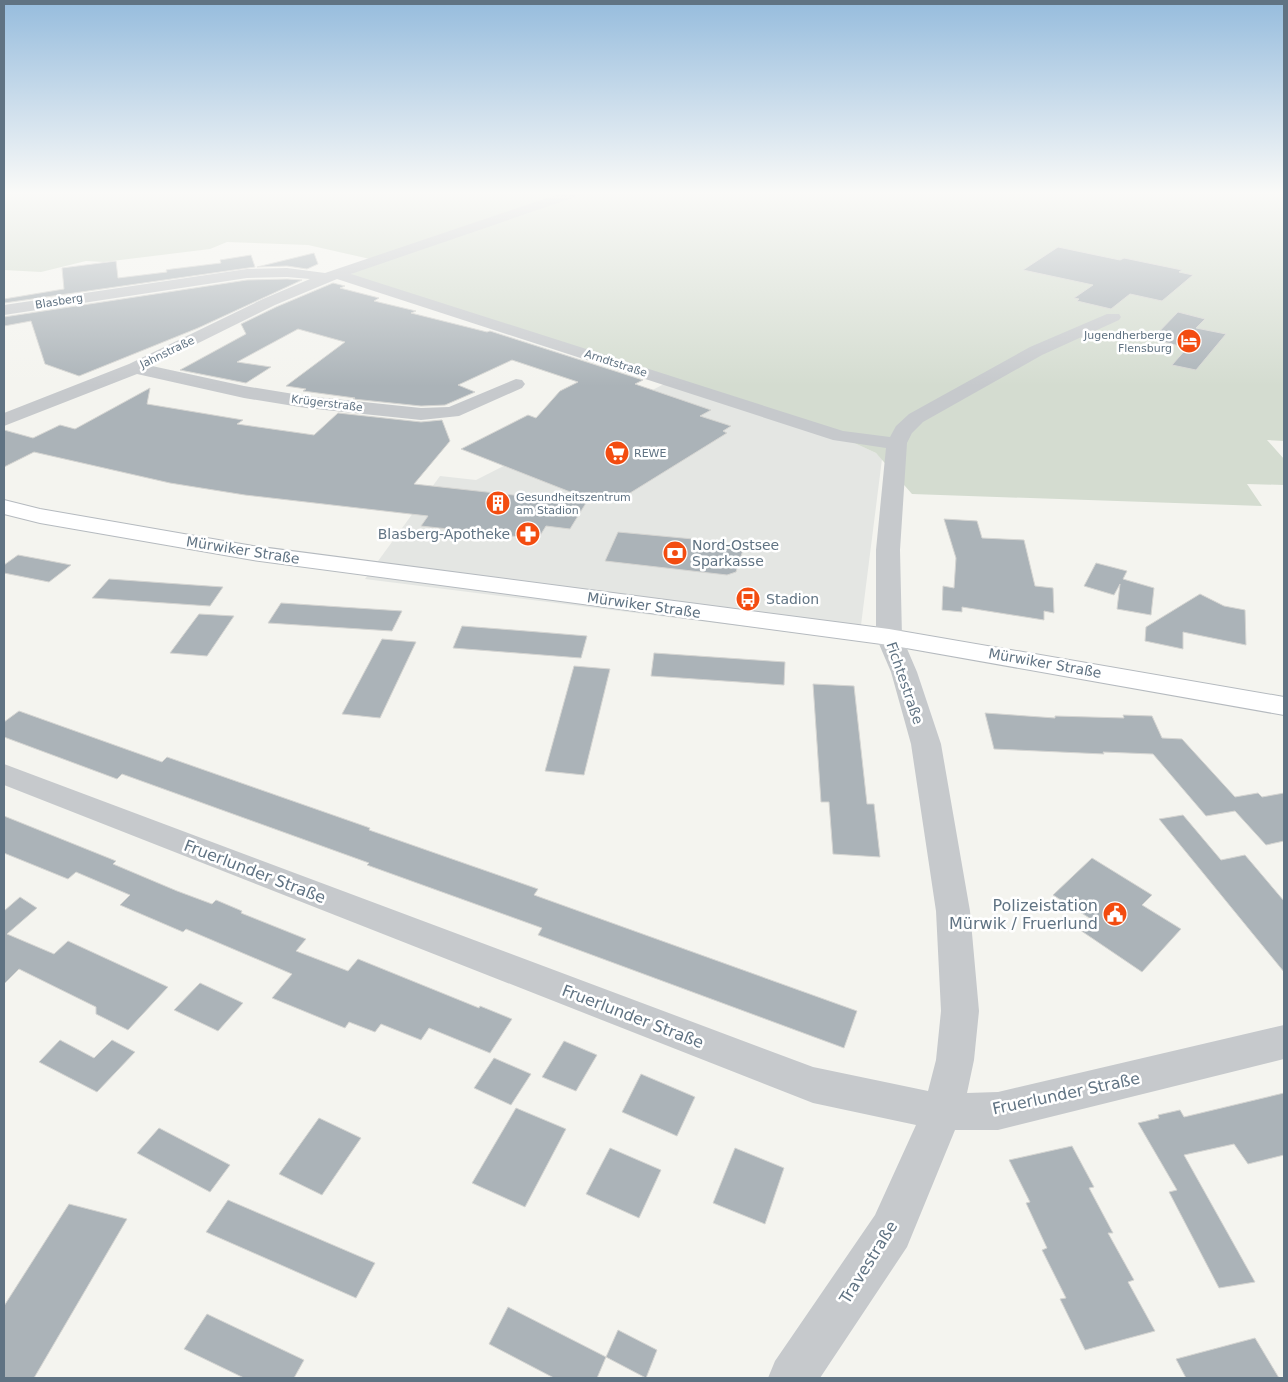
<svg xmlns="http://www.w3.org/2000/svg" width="1288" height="1382" viewBox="0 0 1288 1382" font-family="'DejaVu Sans',sans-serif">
<rect width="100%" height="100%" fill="#f4f4ef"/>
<!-- built -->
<path fill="#e4e6e3" d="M 670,381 L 839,436 L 876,453 L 882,459 L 859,641 L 365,579 L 440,476 L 476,480 Z"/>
<!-- green -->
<path fill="#d4dcd0" d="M 4,192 L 1284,192 L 1284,441 L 1267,440 L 1284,459 L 1284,485 L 1247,484 L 1262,506 L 912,494 L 876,453 L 839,436 L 348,277 L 370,259 L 308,245 L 227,242 L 210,249 L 104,262 L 86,261 L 41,272 L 4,270 Z"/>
<!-- building -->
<g fill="#abb3b8" stroke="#d5d5d2">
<path d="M 1058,247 L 1120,260 L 1124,258 L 1182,270 L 1179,272 L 1193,275 L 1162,301 L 1130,294 L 1111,309 L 1077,301 L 1079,299 L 1074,298 L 1093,285 L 1023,270 Z"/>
<path d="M 314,253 L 318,264 L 307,269 L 287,266 L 257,267 Z"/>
<path d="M 251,255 L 255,267 L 4,303 L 4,299 L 64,289 L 62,268 L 116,261 L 118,278 L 167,272 L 166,270 L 172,269 L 221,263 L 220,260 Z"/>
<path d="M 287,279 L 302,280 L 198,328 L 79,376 L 45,364 L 31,321 L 4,326 L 4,317 L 247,280 Z"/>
<path d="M 333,283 L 345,286 L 340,288 L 379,298 L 374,301 L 416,311 L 411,313 L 487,332 L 490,331 L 643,380 L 635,384 L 711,410 L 700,416 L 731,426 L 723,431 L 727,433 L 622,498 L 591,494 L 588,499 L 461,449 L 528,415 L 536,418 L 560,391 L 578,382 L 512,360 L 458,385 L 475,392 L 445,405 L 421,406 L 353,399 L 355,398 L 303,391 L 306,389 L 286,386 L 345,342 L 298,329 L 237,362 L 271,367 L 246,383 L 180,370 L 246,334 L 241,324 L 276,307 Z"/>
<path d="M 1178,312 L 1205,319 L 1196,328 L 1226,334 L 1196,370 L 1172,365 L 1187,348 L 1152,339 Z"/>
<path d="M 150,388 L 147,404 L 243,420 L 237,424 L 314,435 L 338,413 L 421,422 L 442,420 L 450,441 L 414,484 L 586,503 L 570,529 L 546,526 L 538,539 L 421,526 L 428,516 L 245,495 L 170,483 L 34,452 L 4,467 L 4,430 L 33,438 L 60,425 L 75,429 Z"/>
<path d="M 944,519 L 977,521 L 982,538 L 1024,540 L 1035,586 L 1053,588 L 1054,613 L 1044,611 L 1044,620 L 962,607 L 962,612 L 942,610 L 943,586 L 954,588 L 956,558 Z"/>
<path d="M 618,532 L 704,540 L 704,542 L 725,545 L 724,548 L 743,550 L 736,572 L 727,575 L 605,561 Z"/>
<path d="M 18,555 L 45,560 L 71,565 L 49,582 L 4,573 L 4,565 Z"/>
<path d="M 1096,563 L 1127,571 L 1123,579 L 1154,588 L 1151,615 L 1117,609 L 1120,584 L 1114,595 L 1084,586 Z"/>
<path d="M 109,579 L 165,583 L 223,587 L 210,606 L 92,598 Z"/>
<path d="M 1200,594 L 1224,606 L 1245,610 L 1246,645 L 1183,632 L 1183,649 L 1145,641 L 1146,627 Z"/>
<path d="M 281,603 L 341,607 L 402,611 L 392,631 L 268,623 Z"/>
<path d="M 199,614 L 234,616 L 207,656 L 170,653 Z"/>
<path d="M 462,626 L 526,631 L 587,636 L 581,658 L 453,648 Z"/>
<path d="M 382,639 L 416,642 L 380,718 L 342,714 Z"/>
<path d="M 654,653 L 785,662 L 784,685 L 651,676 Z"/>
<path d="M 574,666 L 610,669 L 584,775 L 545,771 Z"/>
<path d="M 813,684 L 854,686 L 867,804 L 874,804 L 880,857 L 833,854 L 829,802 L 821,802 Z"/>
<path d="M 19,711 L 162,762 L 167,757 L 370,828 L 369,830 L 538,889 L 534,895 L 857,1011 L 844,1048 L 538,935 L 542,928 L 367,865 L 369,863 L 122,774 L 117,779 L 4,737 L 4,722 Z"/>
<path d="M 985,713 L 1055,718 L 1055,716 L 1124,718 L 1123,715 L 1152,716 L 1162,738 L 1182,739 L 1235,797 L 1258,793 L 1262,797 L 1284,793 L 1284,841 L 1266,845 L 1235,811 L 1206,816 L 1153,754 L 1103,752 L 1104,754 L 994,749 Z"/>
<path d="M 1183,815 L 1221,860 L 1245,855 L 1284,901 L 1284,972 L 1159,819 Z"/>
<path d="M 4,816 L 116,861 L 113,864 L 177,891 L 212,904 L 216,900 L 242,911 L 241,913 L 306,939 L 296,951 L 348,971 L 358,959 L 479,1008 L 480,1006 L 512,1019 L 490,1053 L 429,1028 L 421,1040 L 381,1024 L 375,1032 L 349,1022 L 345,1028 L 272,998 L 292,974 L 186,929 L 183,932 L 120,905 L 130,895 L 76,872 L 68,879 L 4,853 Z"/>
<path d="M 1092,858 L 1152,895 L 1142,905 L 1181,929 L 1142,972 L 1080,930 L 1091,919 L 1053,895 Z"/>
<path d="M 20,897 L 37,908 L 7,934 L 54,954 L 68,941 L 168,987 L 128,1030 L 96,1014 L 96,1007 L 19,969 L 4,984 L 4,911 Z"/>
<path d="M 200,983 L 243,1003 L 218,1031 L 174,1010 Z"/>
<path d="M 60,1040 L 94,1058 L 112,1040 L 135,1052 L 97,1092 L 39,1062 Z"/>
<path d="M 564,1041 L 597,1055 L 576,1091 L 542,1077 Z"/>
<path d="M 494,1058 L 531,1074 L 511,1105 L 474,1088 Z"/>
<path d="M 641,1074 L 695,1097 L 677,1136 L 622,1112 Z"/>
<path d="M 1284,1093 L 1284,1155 L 1248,1164 L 1234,1144 L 1184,1155 L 1255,1282 L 1219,1288 L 1169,1192 L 1177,1190 L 1138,1123 L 1159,1118 L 1158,1115 L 1180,1110 L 1184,1117 Z"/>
<path d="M 516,1108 L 566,1129 L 525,1207 L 472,1183 Z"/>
<path d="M 319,1118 L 361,1138 L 322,1195 L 279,1174 Z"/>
<path d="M 159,1128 L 230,1165 L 210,1192 L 137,1153 Z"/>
<path d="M 1072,1146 L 1094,1187 L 1089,1188 L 1113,1233 L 1108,1233 L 1134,1280 L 1128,1282 L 1155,1331 L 1085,1350 L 1060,1299 L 1066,1298 L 1042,1250 L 1047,1248 L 1026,1203 L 1030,1202 L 1009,1160 Z"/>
<path d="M 610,1148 L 661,1170 L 639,1218 L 586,1194 Z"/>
<path d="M 735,1148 L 784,1168 L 765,1224 L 713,1203 Z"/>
<path d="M 228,1200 L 375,1263 L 356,1298 L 206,1232 Z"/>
<path d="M 69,1204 L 127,1219 L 34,1378 L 4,1378 L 4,1306 Z"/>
<path d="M 508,1307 L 606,1357 L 597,1378 L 554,1378 L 489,1344 Z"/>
<path d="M 207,1314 L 304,1360 L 294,1378 L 244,1378 L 184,1349 Z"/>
<path d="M 618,1330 L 657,1350 L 646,1378 L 606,1357 Z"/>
<path d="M 1255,1338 L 1279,1378 L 1186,1378 L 1176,1359 Z"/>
</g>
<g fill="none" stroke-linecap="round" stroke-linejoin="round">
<defs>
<path id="secondary" d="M 4,500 L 40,509 L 253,546 L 889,629 L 1284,697 L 1284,715 L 889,645 L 253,560 L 40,523 L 4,514 Z"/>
</defs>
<!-- secondary casing -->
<use href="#secondary" stroke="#b5babf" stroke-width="2"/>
<!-- minor -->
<path fill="#c6c9cc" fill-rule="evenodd" d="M 565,192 L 583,192 L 581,195 L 351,274 L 843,431 L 890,437 L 896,426 L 909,414 L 1030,347 L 1107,314 L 1119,314 L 1121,317 L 1119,320 L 1042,355 L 923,422 L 912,433 L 907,443 L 900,550 L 902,637 L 917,672 L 941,744 L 970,911 L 979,1011 L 974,1060 L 967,1093 L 998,1092 L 1284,1025 L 1284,1059 L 998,1130 L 955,1130 L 907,1247 L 820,1378 L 768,1378 L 775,1361 L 875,1215 L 916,1125 L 813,1103 L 4,785 L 4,764 L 813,1067 L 928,1091 L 936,1060 L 941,1011 L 936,911 L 911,744 L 891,672 L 876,637 L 876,550 L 886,448 L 833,440 L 337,279 L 275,305 L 152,366 L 244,386 L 306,396 L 421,408 L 449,407 L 516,379 L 522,380 L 525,384 L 522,388 L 459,416 L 421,420 L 306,408 L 244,398 L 137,374 L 4,426 L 4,413 L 129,364 L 263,299 L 310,279 L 287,277 L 247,278 L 4,315 L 4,305 L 247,269 L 287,268 L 325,273 Z"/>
<!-- secondary -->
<use href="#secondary" fill="#fff" fill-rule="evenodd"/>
</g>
<!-- sky -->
<linearGradient id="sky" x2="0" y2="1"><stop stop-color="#96bcdd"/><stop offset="0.5" stop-color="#fafaf8"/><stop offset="1" stop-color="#fafaf8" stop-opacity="0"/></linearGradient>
<rect width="1288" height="386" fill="url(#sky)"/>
<!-- icons -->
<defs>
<symbol id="hotel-disc" viewBox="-11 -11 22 22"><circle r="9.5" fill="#f34c10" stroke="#fff"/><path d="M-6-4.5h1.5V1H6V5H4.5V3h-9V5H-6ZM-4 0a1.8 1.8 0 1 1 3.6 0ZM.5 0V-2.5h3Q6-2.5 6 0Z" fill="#fff"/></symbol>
<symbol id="supermarket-disc" viewBox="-11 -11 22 22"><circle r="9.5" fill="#f34c10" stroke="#fff"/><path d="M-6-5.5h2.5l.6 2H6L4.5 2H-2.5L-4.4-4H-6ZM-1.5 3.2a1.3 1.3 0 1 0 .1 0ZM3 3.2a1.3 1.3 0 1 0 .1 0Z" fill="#fff"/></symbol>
<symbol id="building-disc" viewBox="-11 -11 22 22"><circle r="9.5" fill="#f34c10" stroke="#fff"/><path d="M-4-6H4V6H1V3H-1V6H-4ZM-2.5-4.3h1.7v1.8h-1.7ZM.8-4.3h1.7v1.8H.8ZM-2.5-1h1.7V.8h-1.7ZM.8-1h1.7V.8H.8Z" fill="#fff"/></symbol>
<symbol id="pharmacy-disc" viewBox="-11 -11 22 22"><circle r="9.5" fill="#f34c10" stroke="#fff"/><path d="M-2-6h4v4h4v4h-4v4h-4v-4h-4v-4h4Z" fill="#fff"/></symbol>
<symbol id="bank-disc" viewBox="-11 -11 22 22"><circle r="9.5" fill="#f34c10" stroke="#fff"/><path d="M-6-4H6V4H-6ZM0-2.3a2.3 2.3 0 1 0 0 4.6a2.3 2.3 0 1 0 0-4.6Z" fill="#fff"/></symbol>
<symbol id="bus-disc" viewBox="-11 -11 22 22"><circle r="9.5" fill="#f34c10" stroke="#fff"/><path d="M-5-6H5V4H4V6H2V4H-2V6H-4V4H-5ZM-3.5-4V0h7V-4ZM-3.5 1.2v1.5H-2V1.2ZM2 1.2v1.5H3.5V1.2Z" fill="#fff"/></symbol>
<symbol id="civic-disc" viewBox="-11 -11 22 22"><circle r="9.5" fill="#f34c10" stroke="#fff"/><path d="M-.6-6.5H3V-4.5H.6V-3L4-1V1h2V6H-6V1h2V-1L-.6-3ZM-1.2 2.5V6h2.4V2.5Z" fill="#fff"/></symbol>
</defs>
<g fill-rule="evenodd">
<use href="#hotel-disc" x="1175" y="327" width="28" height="28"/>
<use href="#supermarket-disc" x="603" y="439" width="28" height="28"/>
<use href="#building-disc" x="484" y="489" width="28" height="28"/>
<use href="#pharmacy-disc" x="514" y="520" width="28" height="28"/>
<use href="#bank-disc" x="661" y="539" width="28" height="28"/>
<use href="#bus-disc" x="734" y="585" width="28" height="28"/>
<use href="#civic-disc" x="1101" y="900" width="28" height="28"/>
</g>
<g text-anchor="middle" stroke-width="5" stroke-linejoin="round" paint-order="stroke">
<!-- far-street labels -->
<g font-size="11" fill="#607383" stroke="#fff">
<text transform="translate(59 301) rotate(-9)" y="4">Blasberg</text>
<text transform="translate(167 352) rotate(-26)" y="4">Jahnstraße</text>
<text transform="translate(616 363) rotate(18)" y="4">Arndtstraße</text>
<text transform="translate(327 403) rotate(7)" y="4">Krügerstraße</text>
</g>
<!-- far-poi labels -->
<g font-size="11" fill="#607383" stroke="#fff" text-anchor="start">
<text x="1172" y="339" text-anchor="end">Jugendherberge<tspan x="1172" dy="13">Flensburg</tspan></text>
<text x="634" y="457">REWE</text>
<text x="516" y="501">Gesundheitszentrum<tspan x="516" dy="13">am Stadion</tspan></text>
</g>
<!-- poi labels -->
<g font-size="14" fill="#607383" stroke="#fff" text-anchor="start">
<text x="510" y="539" text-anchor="end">Blasberg-Apotheke</text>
<text x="692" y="550">Nord-Ostsee<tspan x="692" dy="16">Sparkasse</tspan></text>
<text x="766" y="604">Stadion</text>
</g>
<!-- street labels -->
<g font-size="14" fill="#607383" stroke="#fff">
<text transform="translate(243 550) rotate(9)" y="5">Mürwiker Straße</text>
<text transform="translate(644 605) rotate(8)" y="5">Mürwiker Straße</text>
<text transform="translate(1045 663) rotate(10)" y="5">Mürwiker Straße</text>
<text transform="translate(905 683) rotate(71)" y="5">Fichtestraße</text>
</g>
<!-- near-street labels -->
<g font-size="16" fill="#607383" stroke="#fff">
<text transform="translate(255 871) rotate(21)" y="6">Fruerlunder Straße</text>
<text transform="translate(633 1016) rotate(21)" y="6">Fruerlunder Straße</text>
<text transform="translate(1066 1093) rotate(-12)" y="6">Fruerlunder Straße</text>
<text transform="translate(868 1262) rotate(-58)" y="6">Travestraße</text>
</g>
<!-- near-poi labels -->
<g font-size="16" fill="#607383" stroke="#fff" text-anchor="end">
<text x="1098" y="911">Polizeistation<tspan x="1098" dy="18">Mürwik / Fruerlund</tspan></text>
</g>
</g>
<!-- border -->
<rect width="1288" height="1382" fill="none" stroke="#607383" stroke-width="10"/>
</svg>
